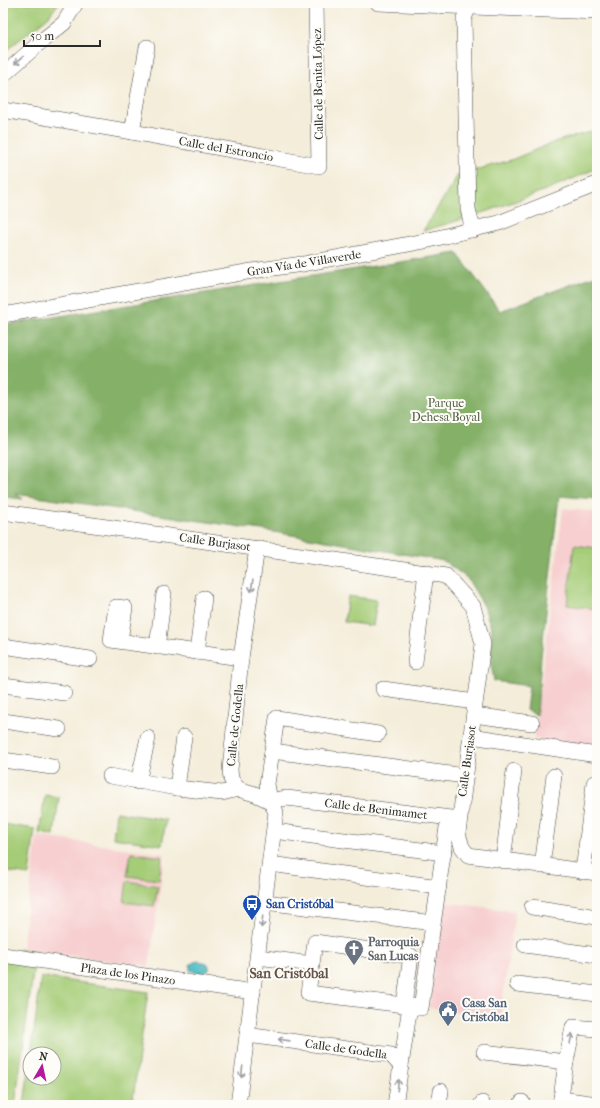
<svg xmlns="http://www.w3.org/2000/svg" width="600" height="1108" viewBox="0 0 600 1108" font-family="'IM FELL French Canon',serif">
<rect width="100%" height="100%" fill="#fdfcf7"/>
<filter id="ink" filterUnits="userSpaceOnUse"><feTurbulence type="fractalNoise" baseFrequency=".025" numOctaves="2"/><feDisplacementMap in="SourceGraphic" scale="8" xChannelSelector="R" yChannelSelector="G"/><feConvolveMatrix kernelMatrix="1 2 1 2 8 2 1 2 1" color-interpolation-filters="sRGB"/></filter>
<filter id="wash" filterUnits="userSpaceOnUse"><feTurbulence type="fractalNoise" baseFrequency=".012" numOctaves="4" result="noise"/><feDisplacementMap in="SourceGraphic" scale="16" xChannelSelector="R" yChannelSelector="G"/><feGaussianBlur stdDeviation="0.9" result="paint"/><feColorMatrix in="noise" values="0 0 0 0 0 0 0 0 0 0 0 0 0 0 0 0 0 1.4 0 .05"/><feComposite in="paint" operator="in"/></filter>
<g filter="url(#wash)">
<rect width="100%" height="100%" fill="#f4edda"/>
<!-- built -->
<g fill="#f7cfd0">
<path d="M 563,508 L 597,512 L 597,748 L 534,739 Z"/>
<path d="M 37,836 L 165,854 L 149,966 L 22,949 Z"/>
<path d="M 443,902 L 515,911 L 500,1018 L 429,1008 Z"/>
</g>
<!-- green -->
<g fill="#a5cc77" stroke="#687c51">
<path d="M 3,3 L 59,3 L 48,17 L 3,53 Z"/>
<path d="M 597,130 L 597,168 C 541,194 482,214 423,231 L 458,175 L 511,160 L 557,141 Z"/>
<path d="M 574,545 L 597,548 L 596,609 L 567,605 Z"/>
<path d="M 348,596 L 377,600 L 373,626 L 344,622 Z"/>
<path d="M 45,795 L 59,797 L 54,835 L 39,833 Z"/>
<path d="M 116,812 L 166,820 L 162,845 L 113,838 Z"/>
<path d="M 3,824 L 35,829 L 29,875 L 3,871 Z"/>
<path d="M 131,853 L 162,857 L 159,880 L 127,876 Z"/>
<path d="M 127,881 L 158,886 L 154,906 L 124,902 Z"/>
<path d="M 19,949 L 36,951 L 15,1105 L 3,1105 L 3,955 L 18,957 Z"/>
<path d="M 41,977 L 148,992 L 132,1105 L 24,1105 L 30,1058 L 30,1078 L 54,1078 L 54,1054 L 31,1054 Z"/>
</g>
<!-- forest -->
<path fill="#84b068" stroke="#586e4a" d="M 457,253 L 500,311 L 597,275 L 597,499 L 559,496 L 541,657 L 537,715 L 526,710 L 529,686 L 494,681 L 490,658 L 492,631 L 484,606 L 467,578 L 444,561 L 262,530 L 16,494 L 23,499 L 3,497 L 3,325 Z"/>
<!-- water -->
<path fill="#4cbbc4" stroke="#3c7378" d="M 199,961 L 207,963 L 209,966 L 209,970 C 203,976 197,973 190,970 L 190,965 L 194,962 Z"/>
</g>
<g filter="url(#ink)">
<g fill="none" stroke-linecap="round" stroke-linejoin="round">
<defs>
<g id="minor">
<path d="M 378,3 L 597,12"/>
<path d="M 468,3 L 468,8 L 464,19 L 468,209 L 473,230"/>
<path d="M 3,75 L 44,39 L 64,23 L 76,3"/>
<path d="M 3,110 L 132,132 L 319,166 L 316,3"/>
<path d="M 132,132 L 147,47"/>
<path d="M 3,315 L 252,271 L 303,264 L 425,241 L 499,223 L 597,184"/>
<path d="M 3,512 L 446,576 L 473,606 L 483,644 L 458,833 L 462,847 L 468,855 L 597,873"/>
<path d="M 120,641 L 125,608 L 116,607 L 111,640 L 125,642 L 241,658"/>
<path d="M 3,646 L 90,659"/>
<path d="M 157,647 L 164,594"/>
<path d="M 197,652 L 204,598"/>
<path d="M 415,662 L 426,572"/>
<path d="M 3,685 L 64,693"/>
<path d="M 383,689 L 475,702"/>
<path d="M 474,715 L 532,723"/>
<path d="M 3,721 L 59,729"/>
<path d="M 471,736 L 597,755"/>
<path d="M 272,751 L 465,776"/>
<path d="M 3,760 L 52,767"/>
<path d="M 110,776 L 177,788 L 222,793 L 238,789 L 255,794 L 270,801 L 276,812 L 238,1105"/>
<path d="M 138,782 L 148,738"/>
<path d="M 177,788 L 184,737"/>
<path d="M 238,789 L 231,779 L 230,770 L 241,658 L 257,548"/>
<path d="M 270,801 L 287,798 L 459,819"/>
<path d="M 270,801 L 267,784 L 277,718 L 378,734"/>
<path d="M 274,831 L 444,853"/>
<path d="M 503,861 L 514,771"/>
<path d="M 270,864 L 439,887"/>
<path d="M 542,866 L 554,776"/>
<path d="M 583,872 L 594,783"/>
<path d="M 265,902 L 433,923"/>
<path d="M 532,907 L 597,917"/>
<path d="M 525,945 L 597,955"/>
<path d="M 3,955 L 253,992"/>
<path d="M 258,957 L 312,964 L 315,942 L 411,956 L 404,1005 L 308,993 L 312,964"/>
<path d="M 517,984 L 597,994"/>
<path d="M 247,1035 L 391,1055 L 401,1066"/>
<path d="M 484,1052 L 566,1062"/>
<path d="M 561,1099 L 597,1104"/>
<path d="M 395,1105 L 410,1006 L 421,1008 L 447,827 L 459,819"/>
<path d="M 439,1105 L 441,1091"/>
<path d="M 481,1105 L 482,1103"/>
<path d="M 522,1105 L 522,1102"/>
<path d="M 560,1105 L 566,1062 L 573,1027 L 597,1029"/>
</g>
</defs>
<!-- minor casing -->
<use href="#minor" stroke="#494845" stroke-width="16"/>
<!-- minor -->
<use href="#minor" stroke="#fff" stroke-width="15"/>
</g>
<!-- one-way arrows -->
<defs><path id="oneway-shaft" d="M-6 0H5M1.5-3L5.5 0L1.5 3" fill="none" stroke-width="1.6" stroke-linecap="round" stroke-linejoin="round"/></defs>
<g stroke="#a0a0a0">
<use href="#oneway-shaft" transform="translate(19 60) rotate(139)"/>
<use href="#oneway-shaft" transform="translate(252 586) rotate(98)"/>
<use href="#oneway-shaft" transform="translate(262 922) rotate(97)"/>
<use href="#oneway-shaft" transform="translate(571 1039) rotate(-78)"/>
<use href="#oneway-shaft" transform="translate(284 1040) rotate(-172)"/>
<use href="#oneway-shaft" transform="translate(242 1072) rotate(97)"/>
<use href="#oneway-shaft" transform="translate(398 1085) rotate(-82)"/>
</g>
</g>
<!-- icons -->
<defs>
<symbol id="bus-pin" viewBox="-11 -11 22 30"><path d="M0 17L-7.5 6A9.5 9.5 0 1 1 7.5 6Z" fill="#1a4fb4" stroke="#fdfcf7"/><path d="M-5-6H5V4H4V6H2V4H-2V6H-4V4H-5ZM-3.5-4V0h7V-4ZM-3.5 1.2v1.5H-2V1.2ZM2 1.2v1.5H3.5V1.2Z" fill="#fff"/></symbol>
<symbol id="church-pin" viewBox="-11 -11 22 30"><path d="M0 17L-7.5 6A9.5 9.5 0 1 1 7.5 6Z" fill="#6b7280" stroke="#fdfcf7"/><path d="M-1.2-6h2.4v3.5h3.3v2.4h-3.3V6h-2.4V-.1h-3.3v-2.4h3.3Z" fill="#fff"/></symbol>
<symbol id="civic-pin" viewBox="-11 -11 22 30"><path d="M0 17L-7.5 6A9.5 9.5 0 1 1 7.5 6Z" fill="#5c6f8a" stroke="#fdfcf7"/><path d="M-.6-6.5H3V-4.5H.6V-3L4-1V1h2V6H-6V1h2V-1L-.6-3ZM-1.2 2.5V6h2.4V2.5Z" fill="#fff"/></symbol>
</defs>
<g fill-rule="evenodd">
<use href="#bus-pin" x="241" y="893" width="22" height="30"/>
<use href="#church-pin" x="343" y="938" width="22" height="30"/>
<use href="#civic-pin" x="437" y="999" width="22" height="30"/>
</g>
<g text-anchor="middle" stroke-width="4" stroke-linejoin="round" paint-order="stroke">
<!-- street labels -->
<g font-size="12" fill="#2b2b2b" stroke="#fdfcf7">
<text transform="translate(318 84) rotate(-91)" y="4">Calle de Benita López</text>
<text transform="translate(226 149) rotate(10)" y="4">Calle del Estroncio</text>
<text transform="translate(304 263) rotate(-9)" y="4">Gran Vía de Villaverde</text>
<text transform="translate(215 542) rotate(8)" y="4">Calle Burjasot</text>
<text transform="translate(235 725) rotate(-84)" y="4">Calle de Godella</text>
<text transform="translate(467 761) rotate(-82)" y="4">Calle Burjasot</text>
<text transform="translate(376 809) rotate(7)" y="4">Calle de Benimamet</text>
<text transform="translate(128 974) rotate(8)" y="4">Plaza de los Pinazo</text>
<text transform="translate(346 1049) rotate(8)" y="4">Calle de Godella</text>
</g>
<!-- park labels -->
<g font-size="12" fill="#505b42" stroke="#fdfcf7">
<text x="446" y="407">Parque<tspan x="446" dy="14">Dehesa Boyal</tspan></text>
</g>
<!-- transit labels -->
<g font-size="12" font-weight="bold" fill="#164399" stroke="#fdfcf7" text-anchor="start">
<text x="266" y="908">San Cristóbal</text>
</g>
<!-- worship labels -->
<g font-size="12" font-weight="bold" fill="#5b616d" stroke="#fdfcf7" text-anchor="start">
<text x="368" y="946">Parroquia<tspan x="368" dy="14">San Lucas</tspan></text>
</g>
<!-- service labels -->
<g font-size="12" font-weight="bold" fill="#4e5e75" stroke="#fdfcf7" text-anchor="start">
<text x="462" y="1007">Casa San<tspan x="462" dy="14">Cristóbal</tspan></text>
</g>
<!-- quarter labels -->
<g font-size="14" font-weight="bold" fill="#65534a" stroke="#fdfcf7">
<text x="289" y="978">San Cristóbal</text>
</g>
</g>
<!-- margin -->
<rect width="600" height="1108" fill="none" stroke="#fdfcf7" stroke-width="16"/>
<!-- north arrow -->
<g transform="translate(42 1066) rotate(9)"><circle r="19" fill="#fdfcf7" stroke="#a9a8a5"/>
<path d="M0-3L7 15L0 10L-7 15Z" fill="#b5179e"/>
<text y="-6" font-size="11" font-weight="bold" text-anchor="middle" fill="#2b2b2b">N</text>
</g>
<!-- scale -->
<path d="M24 40v6h76v-6" fill="none" stroke="#2b2b2b" stroke-width="2"/>
<text x="30" y="40" font-size="12" fill="#2b2b2b" stroke="#fdfcf7" stroke-width="3" paint-order="stroke">50 m</text>
</svg>
